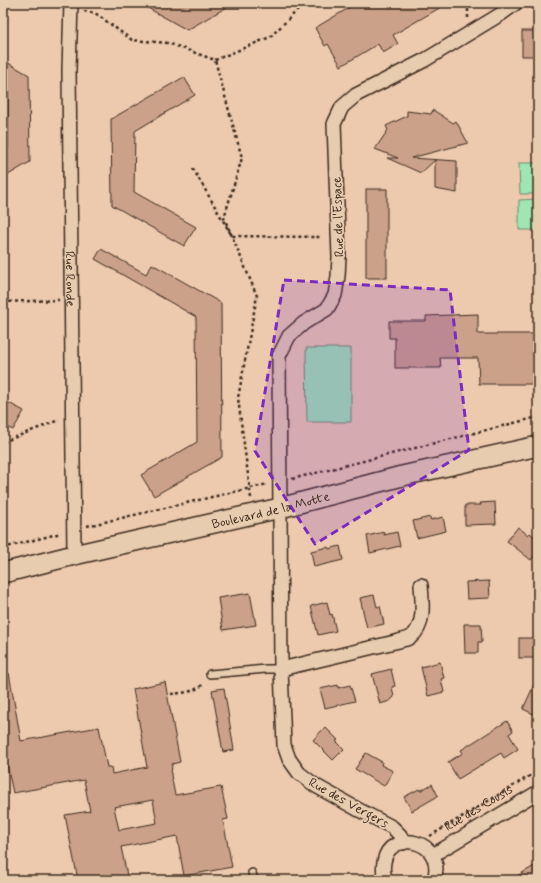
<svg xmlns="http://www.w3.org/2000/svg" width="541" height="883" viewBox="0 0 541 883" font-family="Mynerve,sans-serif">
<rect width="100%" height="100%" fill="#edcaae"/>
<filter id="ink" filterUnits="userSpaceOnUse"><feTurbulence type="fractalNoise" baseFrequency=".025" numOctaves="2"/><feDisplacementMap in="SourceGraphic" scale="8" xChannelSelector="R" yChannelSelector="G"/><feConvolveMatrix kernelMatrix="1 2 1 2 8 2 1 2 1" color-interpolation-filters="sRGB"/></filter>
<g filter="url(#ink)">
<!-- green -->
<g fill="#9fe6b3" stroke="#6d8868">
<path d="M 519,163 L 538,163 L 538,194 L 520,194 Z"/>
<path d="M 538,199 L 538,230 L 519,230 L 519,200 Z"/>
<path d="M 306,348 L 351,348 L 351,422 L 307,422 Z"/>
</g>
<!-- building -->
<g fill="#cca189" stroke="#3b2a1e" fill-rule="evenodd">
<path d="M 139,3 L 234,3 L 187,30 Z"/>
<path d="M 357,3 L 448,3 L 393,35 L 398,44 L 383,53 L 378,44 L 341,66 L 328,44 L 325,46 L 315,28 Z"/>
<rect x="522" y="31" width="16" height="25"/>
<path d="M 3,60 L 29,75 L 30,162 L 3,178 L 3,152 L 8,149 L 8,88 L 3,85 Z"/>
<path d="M 184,77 L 195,95 L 135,131 L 134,192 L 196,227 L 184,246 L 112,205 L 111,119 Z"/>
<path d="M 433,110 L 453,123 L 456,121 L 468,143 L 411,158 L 457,161 L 457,193 L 435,189 L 435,160 L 421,173 L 387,158 L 398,158 L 375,149 L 388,130 L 386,126 L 407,116 L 407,111 L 431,114 Z"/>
<rect x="366" y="189" width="21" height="89"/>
<path d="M 101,249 L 146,274 L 152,264 L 221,303 L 222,457 L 154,496 L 141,475 L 197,442 L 196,317 L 95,259 Z"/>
<path d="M 478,314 L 478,334 L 538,334 L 538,384 L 479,384 L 478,358 L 440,358 L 441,368 L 395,368 L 395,338 L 389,338 L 389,321 L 426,321 L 426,316 Z"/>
<path d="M 3,400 L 24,411 L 13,430 L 3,425 Z"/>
<path d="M 495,502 L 496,524 L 465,525 L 465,505 L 481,505 L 480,503 Z"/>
<path d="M 430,517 L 431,520 L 443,517 L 446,531 L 417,538 L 413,521 Z"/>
<path d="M 518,527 L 528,535 L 530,533 L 538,540 L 538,552 L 531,560 L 507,541 Z"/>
<path d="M 384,532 L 384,535 L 397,532 L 400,546 L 370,553 L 367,536 Z"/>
<path d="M 340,546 L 343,560 L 314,567 L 311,551 L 328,547 L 329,549 Z"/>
<path d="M 489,581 L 490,598 L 467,599 L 466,582 Z"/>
<path d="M 250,593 L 256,625 L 223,630 L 218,598 Z"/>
<path d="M 374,595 L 377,607 L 380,606 L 384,624 L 367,628 L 360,598 Z"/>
<path d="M 327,602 L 330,615 L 332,614 L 336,631 L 318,635 L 311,606 Z"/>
<path d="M 464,624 L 481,624 L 482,642 L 478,642 L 478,653 L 465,653 Z"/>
<rect x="519" y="638" width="19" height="20"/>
<path d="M 440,662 L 444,678 L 441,679 L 444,692 L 428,696 L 421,667 Z"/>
<path d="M 391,669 L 395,686 L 392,687 L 394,697 L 390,701 L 380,704 L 372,674 Z"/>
<path d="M 9,673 L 21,741 L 99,727 L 107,767 L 111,767 L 112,774 L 147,767 L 133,689 L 165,682 L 180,762 L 172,764 L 171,775 L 175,795 L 221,787 L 228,819 L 223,820 L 232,867 L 184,876 L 177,836 L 121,847 L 128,880 L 78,880 L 65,815 L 90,811 L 84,780 L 13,793 L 7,765 L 3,766 L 3,674 ZM 153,800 L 157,823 L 119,830 L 114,807 Z"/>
<path d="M 538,676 L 538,716 L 523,709 Z"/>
<path d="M 338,685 L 338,688 L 350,685 L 355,701 L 325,708 L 320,689 Z"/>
<path d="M 224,688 L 234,750 L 223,752 L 212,690 Z"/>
<path d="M 507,721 L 513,731 L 509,734 L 518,749 L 504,758 L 501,753 L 458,779 L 448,762 L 463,753 L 461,750 Z"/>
<path d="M 325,727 L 338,740 L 336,741 L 344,749 L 333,760 L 313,740 Z"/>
<path d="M 366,753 L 382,762 L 381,765 L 393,771 L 384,786 L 355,769 Z"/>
<path d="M 432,784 L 438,796 L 412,811 L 404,797 L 419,789 L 420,791 Z"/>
<path d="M 538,864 L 538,880 L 510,880 Z"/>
</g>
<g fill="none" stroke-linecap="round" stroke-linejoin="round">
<defs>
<g id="lane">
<path d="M 210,674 L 266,669 L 281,669"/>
<path d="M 252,873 L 254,880"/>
</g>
<g id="street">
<path id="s2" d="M 71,3 L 69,70 L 74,555"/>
<path d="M 281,669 L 279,356 L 289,336 L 304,323 L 327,309 L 335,295 L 338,276 L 339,257 L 334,124 L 342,107 L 356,95 L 425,60 L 501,14 L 516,3"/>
<path d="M 403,843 L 400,835 L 392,827 L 359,810 L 316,786 L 299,773 L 289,759 L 284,745 L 281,669 L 399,641 C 402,640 408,639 411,637 C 426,625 422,601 421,585"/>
<path d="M 433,855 L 538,792"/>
<path d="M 386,880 C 383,874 383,868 384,862 C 389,828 447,839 434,880"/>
</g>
<g id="secondary">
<path id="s3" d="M 3,573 L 74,555 L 280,508 L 402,476 L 538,446"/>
</g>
</defs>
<!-- lane casing -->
<use href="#lane" stroke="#3b2a1e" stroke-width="10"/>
<!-- street casing -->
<use href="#street" stroke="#3b2a1e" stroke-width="16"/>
<!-- secondary casing -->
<use href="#secondary" stroke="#3b2a1e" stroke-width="22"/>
<!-- path -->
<g stroke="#3b2a1e" stroke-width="2.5" stroke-dasharray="3 3" stroke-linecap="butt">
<path d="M 46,3 L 58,7"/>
<path d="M 468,3 L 468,19"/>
<path d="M 84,11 L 95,13 L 132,40 L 168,43 L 215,60 L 242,158 L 224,218 L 232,236 L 192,167"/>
<path d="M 215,60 L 270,37 L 305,3"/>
<path d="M 3,302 L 59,300"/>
<path d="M 3,442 L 59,420"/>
<path d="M 292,479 L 538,417"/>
<path d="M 251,498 L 238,398 L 257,296 L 232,236 L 320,237"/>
<path d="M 87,526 L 268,484"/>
<path d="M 3,548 L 61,533"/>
<path d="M 171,694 C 182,693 197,692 204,683"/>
<path id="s1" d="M 430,836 L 538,771"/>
</g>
<!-- lane -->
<use href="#lane" stroke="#e8ccaf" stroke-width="7"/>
<!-- street -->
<use href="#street" stroke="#e8ccaf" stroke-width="13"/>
<!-- secondary -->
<use href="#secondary" stroke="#e8ccaf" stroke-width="19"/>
</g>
</g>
<!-- marked area -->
<path fill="#7b2cbf" fill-opacity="0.2" stroke="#7b2cbf" stroke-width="3" stroke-dasharray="8 5" stroke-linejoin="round" d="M 284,280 L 450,290 L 469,450 L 315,544 L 255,451 Z"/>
<g text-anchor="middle" stroke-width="3.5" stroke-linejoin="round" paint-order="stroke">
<!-- street labels -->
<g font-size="13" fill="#3b2a1e" stroke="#e8ccaf">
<text transform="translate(337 217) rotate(-92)" y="5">Rue de l'Espace</text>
<text dy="5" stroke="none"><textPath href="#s2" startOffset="276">Rue Ronde</textPath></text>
<text dy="5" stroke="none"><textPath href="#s3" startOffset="275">Boulevard de la Motte</textPath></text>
<text transform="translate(349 802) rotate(29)" y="5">Rue des Vergers</text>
<text dy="5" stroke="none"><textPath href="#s1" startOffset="56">Rue des Cousis</textPath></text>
</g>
</g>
<!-- margin -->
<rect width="541" height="883" fill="none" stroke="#e8ccaf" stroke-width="16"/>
<rect x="8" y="8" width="525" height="867" fill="none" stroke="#3b2a1e" stroke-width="1.5" filter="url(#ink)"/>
</svg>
